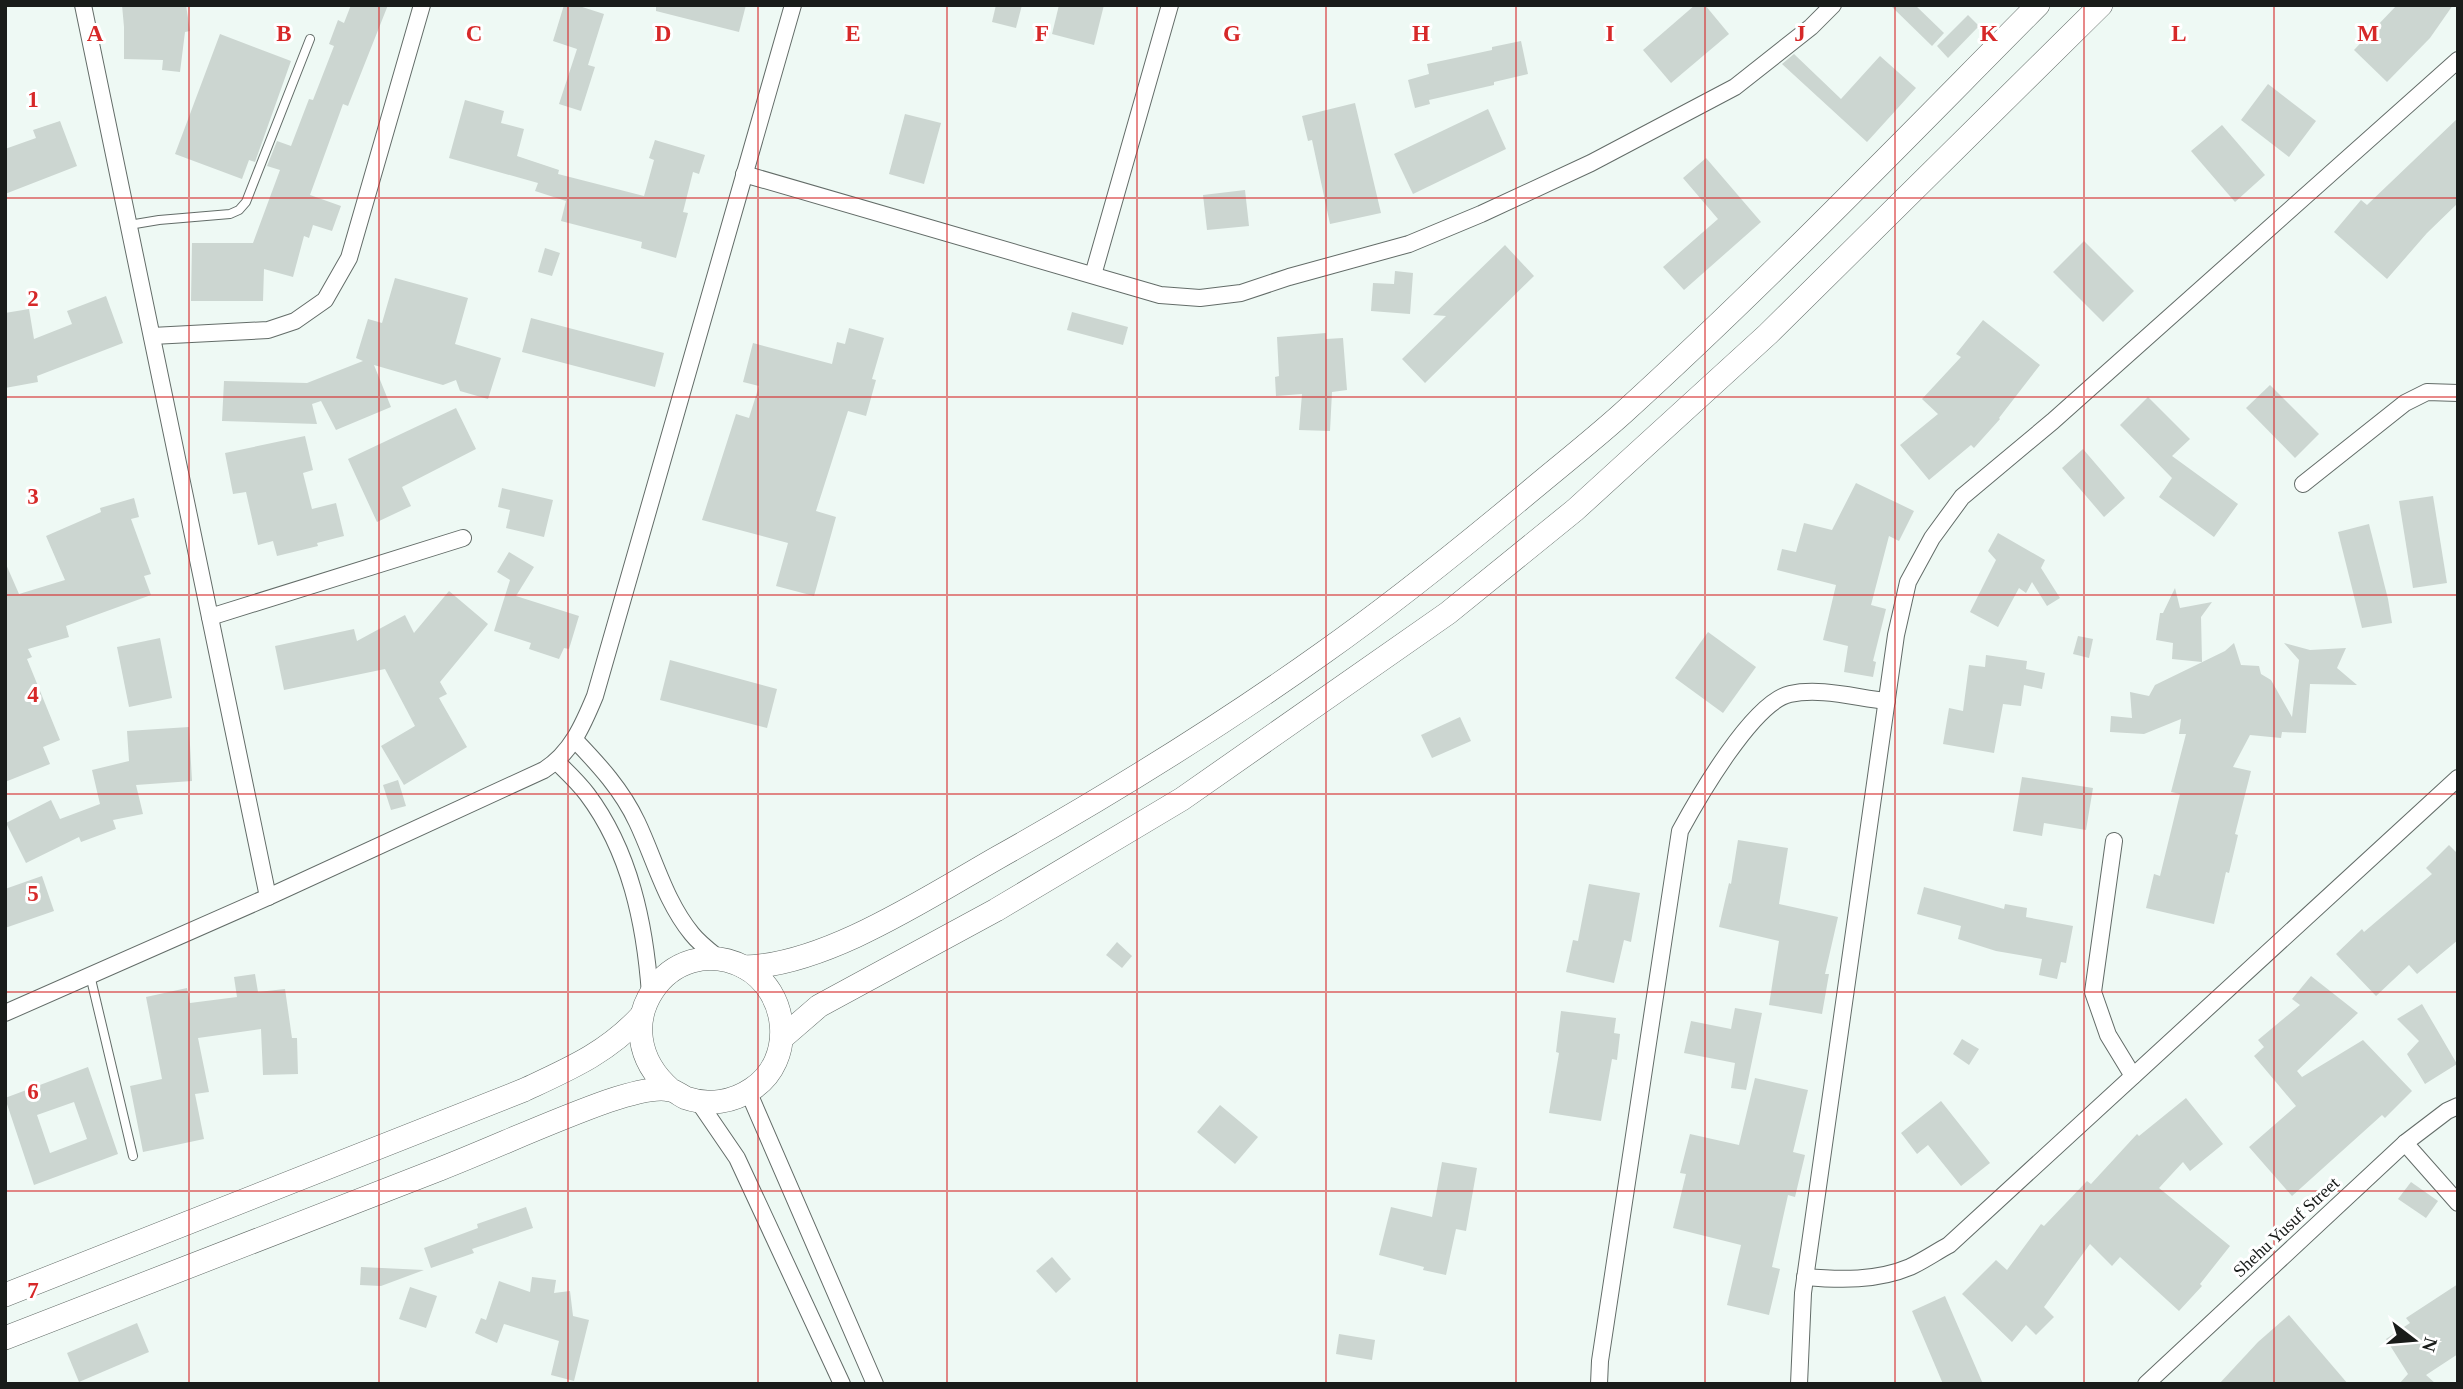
<svg xmlns="http://www.w3.org/2000/svg" width="2463" height="1389" viewBox="0 0 2463 1389" font-family="'Times New Roman',serif">
<rect width="100%" height="100%" fill="#eef9f4"/>
<!-- building -->
<g fill="#ccd6d1" fill-rule="evenodd">
<path d="M 122,5 L 186,5 L 190,31 L 185,32 L 180,72 L 162,70 L 163,60 L 124,59 L 124,27 Z"/>
<path d="M 351,5 L 388,5 L 348,106 L 343,104 L 310,195 L 341,206 L 332,231 L 313,225 L 309,238 L 304,236 L 293,277 L 264,269 L 263,301 L 191,301 L 192,243 L 253,243 L 280,170 L 267,166 L 277,141 L 291,146 L 309,99 L 313,100 L 334,46 L 329,44 L 338,20 L 344,23 Z"/>
<path d="M 564,5 L 576,5 L 604,14 L 588,65 L 595,67 L 581,111 L 559,104 L 577,49 L 553,41 Z"/>
<path d="M 656,5 L 746,5 L 739,32 L 656,11 Z"/>
<path d="M 996,5 L 1022,5 L 1016,28 L 992,22 Z"/>
<path d="M 1059,5 L 1104,5 L 1094,45 L 1052,34 Z"/>
<path d="M 1695,5 L 1705,5 L 1729,34 L 1671,83 L 1643,50 Z"/>
<path d="M 1890,5 L 1915,5 L 1944,33 L 1932,46 Z"/>
<path d="M 2397,5 L 2453,5 L 2430,38 L 2387,82 L 2354,50 Z"/>
<path d="M 1968,15 L 1979,26 L 1948,58 L 1937,46 Z"/>
<path d="M 220,34 L 291,61 L 255,162 L 249,160 L 242,179 L 175,154 Z"/>
<path d="M 1521,41 L 1528,74 L 1494,82 L 1494,85 L 1429,100 L 1430,104 L 1415,108 L 1408,80 L 1429,74 L 1427,64 L 1492,50 L 1492,47 Z"/>
<path d="M 1794,54 L 1841,99 L 1880,56 L 1916,88 L 1867,142 L 1782,64 Z"/>
<path d="M 2268,84 L 2316,121 L 2289,157 L 2241,120 Z"/>
<path d="M 465,100 L 504,111 L 501,123 L 524,129 L 517,156 L 559,170 L 558,174 L 644,196 L 654,160 L 649,158 L 655,140 L 705,155 L 699,174 L 693,172 L 683,212 L 688,213 L 676,258 L 641,248 L 642,242 L 561,221 L 566,201 L 535,191 L 538,183 L 449,158 Z"/>
<path d="M 1355,103 L 1381,213 L 1330,224 L 1312,140 L 1308,141 L 1302,116 Z"/>
<path d="M 1488,109 L 1506,149 L 1413,194 L 1394,154 Z"/>
<path d="M 905,114 L 941,123 L 924,184 L 889,174 Z"/>
<path d="M 2458,118 L 2458,203 L 2427,233 L 2387,279 L 2334,232 L 2361,200 L 2367,205 Z"/>
<path d="M 60,121 L 77,166 L 5,194 L 5,149 L 36,138 L 33,130 Z"/>
<path d="M 2222,125 L 2265,175 L 2235,202 L 2191,151 Z"/>
<path d="M 1706,158 L 1761,222 L 1684,290 L 1663,267 L 1718,219 L 1683,178 Z"/>
<path d="M 1245,190 L 1249,226 L 1207,230 L 1203,195 Z"/>
<path d="M 2084,241 L 2134,291 L 2103,322 L 2053,272 Z"/>
<path d="M 1505,245 L 1534,276 L 1425,383 L 1402,359 L 1446,316 L 1433,315 Z"/>
<path d="M 545,248 L 560,253 L 552,276 L 538,272 Z"/>
<path d="M 1395,271 L 1413,273 L 1410,314 L 1371,311 L 1373,283 L 1394,284 Z"/>
<path d="M 395,278 L 468,298 L 455,344 L 501,358 L 488,399 L 460,391 L 456,380 L 443,385 L 374,365 L 391,407 L 336,430 L 321,401 L 312,404 L 317,424 L 222,421 L 224,381 L 307,383 L 363,361 L 356,358 L 368,319 L 382,323 Z"/>
<path d="M 106,296 L 123,343 L 37,376 L 38,382 L 5,388 L 5,313 L 29,309 L 34,339 L 72,324 L 67,311 Z"/>
<path d="M 1072,312 L 1128,327 L 1123,345 L 1067,330 Z"/>
<path d="M 531,318 L 664,353 L 655,387 L 522,352 Z"/>
<path d="M 1983,320 L 2040,365 L 1999,418 L 2000,419 L 1974,448 L 1971,445 L 1929,480 L 1900,445 L 1938,414 L 1922,399 L 1961,357 L 1956,354 Z"/>
<path d="M 849,328 L 884,338 L 872,379 L 876,380 L 866,416 L 848,411 L 816,511 L 836,517 L 814,596 L 776,586 L 788,543 L 702,520 L 736,414 L 749,418 L 759,386 L 743,382 L 753,343 L 832,364 L 837,342 L 845,344 Z"/>
<path d="M 1326,333 L 1326,339 L 1343,338 L 1347,390 L 1332,392 L 1330,431 L 1299,430 L 1302,394 L 1276,396 L 1275,377 L 1279,376 L 1277,337 Z"/>
<path d="M 2270,385 L 2319,434 L 2295,458 L 2246,408 Z"/>
<path d="M 2148,397 L 2190,439 L 2172,456 L 2238,504 L 2214,537 L 2159,497 L 2172,478 L 2120,425 Z"/>
<path d="M 456,408 L 476,449 L 402,487 L 411,506 L 377,522 L 348,459 Z"/>
<path d="M 305,436 L 313,470 L 303,473 L 312,509 L 336,503 L 344,536 L 317,543 L 318,546 L 277,556 L 273,541 L 258,545 L 246,492 L 233,494 L 225,453 Z"/>
<path d="M 2083,449 L 2125,498 L 2104,517 L 2062,468 Z"/>
<path d="M 1856,483 L 1914,511 L 1899,541 L 1889,536 L 1871,605 L 1886,609 L 1873,661 L 1876,662 L 1873,677 L 1844,672 L 1848,646 L 1823,640 L 1836,585 L 1777,570 L 1782,549 L 1796,552 L 1804,523 L 1832,530 Z"/>
<path d="M 502,488 L 553,500 L 544,537 L 506,528 L 510,510 L 498,507 Z"/>
<path d="M 2433,496 L 2447,583 L 2413,588 L 2399,501 Z"/>
<path d="M 134,498 L 139,517 L 131,519 L 151,574 L 144,576 L 151,595 L 66,626 L 69,637 L 28,649 L 32,657 L 27,659 L 60,740 L 43,747 L 50,764 L 5,782 L 5,562 L 19,594 L 65,580 L 46,536 L 101,512 L 100,508 Z"/>
<path d="M 2369,524 L 2388,599 L 2392,623 L 2362,628 L 2338,532 Z"/>
<path d="M 1998,533 L 2045,560 L 2041,568 L 2060,598 L 2047,606 L 2032,582 L 2026,593 L 2019,588 L 1998,627 L 1970,612 L 1996,560 L 1988,551 Z"/>
<path d="M 509,552 L 534,567 L 516,596 L 579,616 L 569,649 L 564,648 L 559,659 L 529,649 L 531,643 L 494,631 L 510,580 L 497,572 Z"/>
<path d="M 2175,588 L 2180,608 L 2212,602 L 2201,617 L 2202,662 L 2172,659 L 2173,643 L 2156,640 L 2160,613 L 2163,613 Z"/>
<path d="M 449,591 L 488,624 L 440,682 L 447,694 L 439,698 L 467,747 L 404,785 L 381,746 L 415,726 L 385,669 L 284,690 L 275,646 L 354,629 L 357,641 L 405,615 L 414,633 Z"/>
<path d="M 1708,632 L 1756,667 L 1723,713 L 1675,678 Z"/>
<path d="M 2078,636 L 2093,639 L 2089,658 L 2073,654 Z"/>
<path d="M 160,638 L 172,698 L 129,707 L 117,647 Z"/>
<path d="M 2234,643 L 2241,665 L 2259,666 L 2261,674 L 2271,680 L 2292,717 L 2299,660 L 2284,643 L 2310,650 L 2346,648 L 2337,668 L 2357,685 L 2310,684 L 2306,733 L 2282,732 L 2281,738 L 2250,735 L 2233,767 L 2251,771 L 2235,834 L 2238,835 L 2229,873 L 2226,872 L 2214,924 L 2146,908 L 2154,874 L 2160,876 L 2180,794 L 2171,792 L 2186,734 L 2179,734 L 2181,719 L 2144,734 L 2110,732 L 2111,716 L 2132,718 L 2130,692 L 2149,696 L 2155,685 L 2225,651 Z"/>
<path d="M 1986,655 L 2027,661 L 2026,669 L 2045,673 L 2042,689 L 2024,685 L 2021,706 L 2003,704 L 1994,753 L 1943,744 L 1949,708 L 1963,711 L 1969,665 L 1985,667 Z"/>
<path d="M 670,660 L 777,689 L 767,728 L 660,700 Z"/>
<path d="M 1460,717 L 1471,741 L 1432,758 L 1421,735 Z"/>
<path d="M 189,727 L 192,781 L 136,785 L 143,814 L 113,820 L 116,829 L 81,842 L 79,837 L 26,863 L 6,823 L 51,800 L 60,819 L 100,804 L 92,770 L 129,761 L 127,731 Z"/>
<path d="M 2022,777 L 2093,788 L 2086,830 L 2044,823 L 2042,836 L 2013,831 Z"/>
<path d="M 398,780 L 406,806 L 391,810 L 383,785 Z"/>
<path d="M 1738,840 L 1788,848 L 1779,904 L 1838,917 L 1825,974 L 1829,974 L 1822,1014 L 1769,1005 L 1779,941 L 1719,927 L 1729,883 L 1731,884 Z"/>
<path d="M 2449,845 L 2458,854 L 2458,940 L 2417,974 L 2409,965 L 2376,996 L 2336,954 L 2362,929 L 2364,932 L 2432,874 L 2426,868 Z"/>
<path d="M 42,876 L 54,911 L 5,928 L 5,889 Z"/>
<path d="M 1589,884 L 1640,893 L 1631,942 L 1624,940 L 1614,983 L 1566,972 L 1573,940 L 1578,941 Z"/>
<path d="M 1924,887 L 2004,909 L 2005,904 L 2027,908 L 2026,917 L 2073,926 L 2066,963 L 2061,962 L 2057,979 L 2039,975 L 2042,959 L 1996,951 L 1958,939 L 1961,926 L 1917,914 Z"/>
<path d="M 1117,942 L 1132,956 L 1122,968 L 1106,955 Z"/>
<path d="M 255,974 L 258,992 L 285,989 L 292,1038 L 297,1038 L 298,1074 L 263,1075 L 261,1029 L 198,1038 L 209,1092 L 195,1094 L 204,1139 L 143,1152 L 130,1086 L 162,1079 L 146,997 L 187,988 L 190,1003 L 237,997 L 234,977 Z"/>
<path d="M 2311,976 L 2358,1013 L 2297,1071 L 2302,1077 L 2363,1040 L 2412,1091 L 2385,1118 L 2382,1115 L 2292,1196 L 2249,1147 L 2296,1106 L 2254,1056 L 2264,1047 L 2258,1040 L 2300,1005 L 2292,999 Z"/>
<path d="M 2422,1004 L 2457,1064 L 2425,1084 L 2407,1054 L 2419,1041 L 2397,1019 Z"/>
<path d="M 1735,1008 L 1762,1013 L 1746,1090 L 1731,1088 L 1735,1063 L 1684,1053 L 1691,1021 L 1731,1029 Z"/>
<path d="M 1561,1011 L 1616,1018 L 1614,1033 L 1620,1034 L 1617,1060 L 1612,1059 L 1601,1121 L 1549,1113 L 1559,1053 L 1556,1052 Z"/>
<path d="M 1962,1039 L 1979,1049 L 1969,1065 L 1953,1054 Z"/>
<path d="M 88,1067 L 118,1154 L 34,1185 L 5,1098 ZM 74,1102 L 87,1139 L 50,1153 L 37,1115 Z"/>
<path d="M 1755,1078 L 1808,1090 L 1793,1152 L 1805,1155 L 1795,1197 L 1788,1195 L 1772,1267 L 1780,1269 L 1769,1315 L 1727,1305 L 1741,1245 L 1673,1228 L 1686,1174 L 1680,1173 L 1690,1134 L 1739,1145 Z"/>
<path d="M 2186,1098 L 2223,1144 L 2190,1171 L 2183,1162 L 2159,1188 L 2230,1246 L 2200,1284 L 2202,1286 L 2179,1311 L 2120,1257 L 2112,1266 L 2090,1244 L 2044,1307 L 2054,1317 L 2036,1335 L 2026,1325 L 2012,1342 L 1962,1294 L 1996,1260 L 2007,1270 L 2041,1224 L 2044,1226 L 2087,1181 L 2091,1184 L 2137,1134 L 2139,1136 Z"/>
<path d="M 1941,1101 L 1990,1163 L 1961,1186 L 1928,1145 L 1917,1154 L 1901,1133 Z"/>
<path d="M 1220,1105 L 1258,1137 L 1235,1164 L 1197,1132 Z"/>
<path d="M 1442,1162 L 1477,1168 L 1466,1231 L 1456,1229 L 1446,1275 L 1423,1270 L 1424,1267 L 1379,1255 L 1391,1207 L 1432,1217 Z"/>
<path d="M 2411,1182 L 2438,1201 L 2426,1218 L 2398,1199 Z"/>
<path d="M 526,1207 L 533,1228 L 472,1249 L 474,1253 L 431,1268 L 424,1248 L 478,1228 L 477,1224 Z"/>
<path d="M 1052,1257 L 1071,1279 L 1056,1293 L 1036,1271 Z"/>
<path d="M 361,1267 L 424,1270 L 381,1286 L 360,1285 Z"/>
<path d="M 532,1277 L 556,1280 L 554,1293 L 570,1291 L 573,1316 L 589,1320 L 574,1381 L 551,1375 L 559,1341 L 504,1324 L 497,1343 L 475,1333 L 481,1318 L 486,1320 L 499,1281 L 530,1292 Z"/>
<path d="M 2458,1284 L 2458,1354 L 2426,1375 L 2436,1384 L 2399,1384 L 2408,1374 L 2386,1339 L 2410,1323 L 2406,1318 Z"/>
<path d="M 410,1287 L 437,1296 L 426,1328 L 399,1319 Z"/>
<path d="M 1945,1296 L 1954,1317 L 1983,1384 L 1943,1384 L 1912,1311 Z"/>
<path d="M 2289,1315 L 2348,1384 L 2219,1384 L 2258,1342 Z"/>
<path d="M 137,1323 L 149,1352 L 79,1382 L 67,1353 Z"/>
<path d="M 1339,1334 L 1375,1340 L 1372,1360 L 1336,1354 Z"/>
</g>
<g fill="none" stroke-linecap="round" stroke-linejoin="round">
<defs>
<g id="lane">
<path d="M 129,225 L 159,220 L 230,214 L 239,210 L 246,202 L 310,39"/>
<path d="M 90,975 L 133,1156"/>
</g>
<g id="street">
<path d="M 83,5 L 268,897"/>
<path d="M 744,174 L 1160,295 L 1200,298 L 1241,293 L 1289,277 L 1409,244 L 1481,214 L 1591,163 L 1735,87 L 1811,27 L 1833,5"/>
<path d="M 1093,275 L 1170,5"/>
<path d="M 152,336 L 268,330 L 295,321 L 325,300 L 349,258 L 422,5"/>
<path d="M 2303,484 L 2405,403 L 2427,392 L 2458,393"/>
<path d="M 210,617 L 463,538"/>
<path d="M 575,740 C 599,765 622,790 637,822 C 655,860 665,901 692,934 C 700,944 711,952 721,960"/>
<path d="M 557,762 C 567,772 578,782 587,794 C 630,851 645,924 650,994"/>
<path d="M 2114,841 L 2093,992 L 2108,1035 L 2133,1076"/>
<path d="M 5,1013 L 268,897 L 544,770 C 571,753 583,725 595,696 L 793,5"/>
<path d="M 748,1091 L 875,1384"/>
<path d="M 698,1101 L 737,1158 L 842,1384"/>
<path d="M 2405,1143 L 2458,1203"/>
<path d="M 1805,1277 C 1840,1280 1877,1281 1910,1267 C 1923,1261 1936,1252 1949,1245 L 2458,778"/>
<path d="M 1599,1384 L 1600,1361 L 1680,831 C 1698,798 1753,702 1790,694 C 1820,687 1857,698 1887,701"/>
<path d="M 1799,1384 L 1803,1293 L 1896,635 L 1908,582 L 1932,538 L 1962,497 L 2053,421 L 2458,60"/>
<path d="M 2146,1384 L 2405,1143 L 2447,1111 L 2458,1106"/>
</g>
<g id="secondary">
<path d="M 744,967 C 824,966 927,898 997,858 C 1109,795 1218,728 1323,653 C 1394,603 1462,548 1529,492 C 1560,466 1593,440 1623,413 C 1767,282 1901,143 2038,5"/>
<path d="M 782,1038 L 819,1006 L 996,910 L 1182,799 L 1448,613 L 1575,510 L 1768,334 L 2101,5"/>
<path d="M 5,1295 L 524,1090 C 569,1069 607,1053 641,1016"/>
<path d="M 5,1338 C 150,1281 295,1225 440,1169 C 496,1147 551,1121 608,1101 C 623,1096 654,1086 670,1090 C 676,1091 681,1096 686,1098 C 709,1106 733,1102 752,1089 C 796,1060 789,991 744,967 C 671,929 598,1027 671,1090"/>
</g>
</defs>
<!-- lane casing -->
<use href="#lane" stroke="#636c68" stroke-width="10"/>
<!-- street casing -->
<use href="#street" stroke="#636c68" stroke-width="18"/>
<!-- secondary casing -->
<use href="#secondary" stroke="#636c68" stroke-width="24"/>
<!-- lane -->
<use href="#lane" stroke="#fff" stroke-width="8"/>
<!-- street -->
<use href="#street" stroke="#fff" stroke-width="16"/>
<!-- secondary -->
<use href="#secondary" stroke="#fff" stroke-width="23"/>
</g>
<!-- grid -->
<path fill="none" stroke="#d62828" stroke-width="2" stroke-opacity="0.55" d="M 189,5 L 189,1384M 379,5 L 379,1384M 568,5 L 568,1384M 758,5 L 758,1384M 947,5 L 947,1384M 1137,5 L 1137,1384M 1326,5 L 1326,1384M 1516,5 L 1516,1384M 1705,5 L 1705,1384M 1895,5 L 1895,1384M 2084,5 L 2084,1384M 2274,5 L 2274,1384M 5,198 L 2458,198M 5,397 L 2458,397M 5,595 L 2458,595M 5,794 L 2458,794M 5,992 L 2458,992M 5,1191 L 2458,1191"/>
<g text-anchor="middle" stroke-width="6" stroke-linejoin="round" paint-order="stroke">
<!-- street labels -->
<g font-size="18" fill="#191c1a" stroke="#fff">
<text transform="translate(2286 1227) rotate(-43)" y="6">Shehu Yusuf Street</text>
</g>
</g>
<g font-size="23" text-anchor="middle" font-weight="bold" fill="#d62828" stroke="#fff" stroke-width="6" stroke-linejoin="round" paint-order="stroke">
<text x="95" y="41">A</text>
<text x="284" y="41">B</text>
<text x="474" y="41">C</text>
<text x="663" y="41">D</text>
<text x="853" y="41">E</text>
<text x="1042" y="41">F</text>
<text x="1232" y="41">G</text>
<text x="1421" y="41">H</text>
<text x="1610" y="41">I</text>
<text x="1800" y="41">J</text>
<text x="1989" y="41">K</text>
<text x="2179" y="41">L</text>
<text x="2368" y="41">M</text>
<text x="33" y="107">1</text>
<text x="33" y="306">2</text>
<text x="33" y="504">3</text>
<text x="33" y="702">4</text>
<text x="33" y="901">5</text>
<text x="33" y="1099">6</text>
<text x="33" y="1298">7</text>
</g>
<!-- border -->
<rect width="2463" height="1389" fill="none" stroke="#191c1a" stroke-width="14"/>
<!-- north arrow -->
<g transform="translate(2414 1340) rotate(106)" stroke="#ffffff" stroke-width="5" paint-order="stroke">
<path d="M0-5L12 26L0 18L-12 26Z" fill="#191c1a"/>
<text y="-10" font-size="19" font-weight="bold" text-anchor="middle" fill="#191c1a">N</text>
</g>
</svg>
